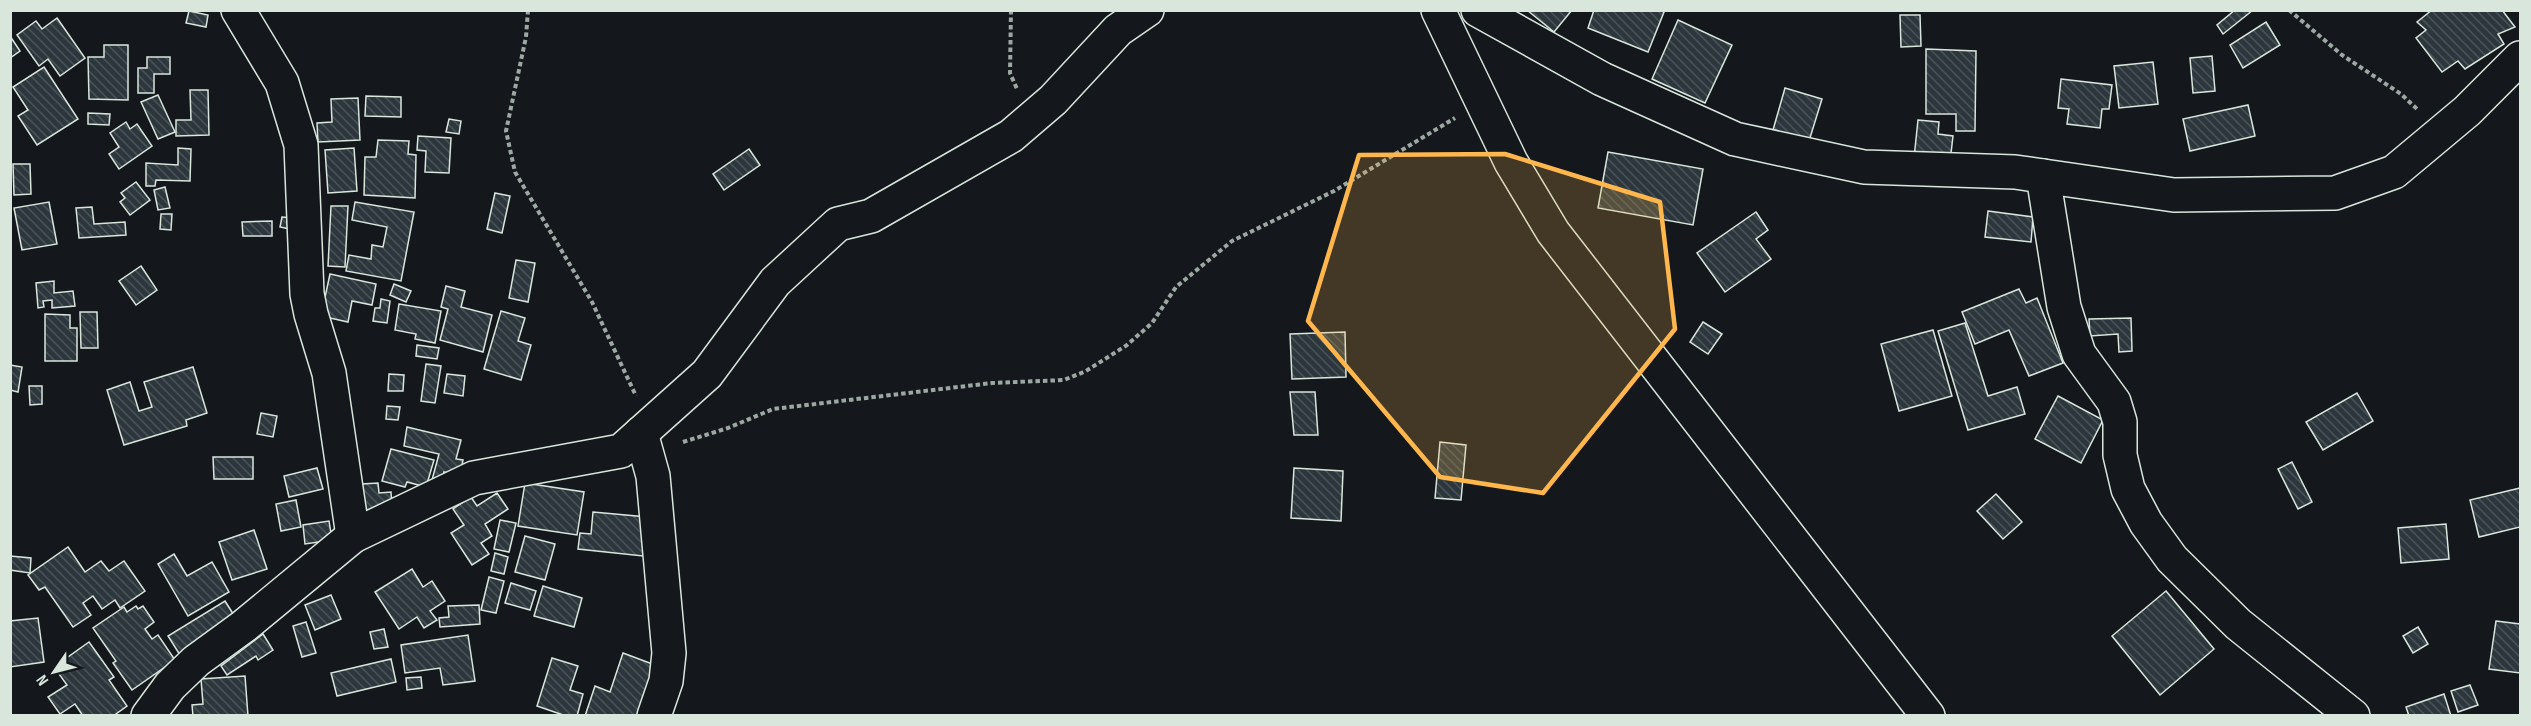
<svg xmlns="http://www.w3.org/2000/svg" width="2531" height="726" viewBox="0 0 2531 726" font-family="'Sofia Sans Condensed',sans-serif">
<defs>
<pattern id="building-back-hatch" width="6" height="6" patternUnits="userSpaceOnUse" patternTransform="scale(1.5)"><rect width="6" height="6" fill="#2c363c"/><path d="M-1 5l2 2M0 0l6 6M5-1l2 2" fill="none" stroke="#4a5358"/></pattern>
</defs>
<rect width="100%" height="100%" fill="#14181c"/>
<!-- building -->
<g fill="url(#building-back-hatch)" stroke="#d8e6dc" stroke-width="1.5">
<path d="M 1527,10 L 1572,10 L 1554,32 Z"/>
<path d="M 1594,10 L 1660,10 L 1664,12 L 1648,52 L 1588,28 Z"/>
<path d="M 2235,10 L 2253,10 L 2223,34 L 2217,25 Z"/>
<path d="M 2432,10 L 2502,10 L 2515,27 L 2498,34 L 2504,44 L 2465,69 L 2458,61 L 2442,72 L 2416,38 L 2426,30 L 2417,22 Z"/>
<path d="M 189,11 L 208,15 L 206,27 L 186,23 Z"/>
<path d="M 1900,15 L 1920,15 L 1921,46 L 1901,47 Z"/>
<path d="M 57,18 L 85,58 L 60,76 L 48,59 L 39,66 L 17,35 L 36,21 L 42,29 Z"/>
<path d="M 1678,20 L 1732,45 L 1705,103 L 1652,79 Z"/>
<path d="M 2266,22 L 2280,45 L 2243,68 L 2230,45 Z"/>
<path d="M 10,36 L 20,51 L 10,58 Z"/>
<path d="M 104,45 L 128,45 L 128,100 L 89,99 L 88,57 L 104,57 Z"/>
<path d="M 1926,49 L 1976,51 L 1975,131 L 1956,131 L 1956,114 L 1926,114 Z"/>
<path d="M 2212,56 L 2215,91 L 2193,93 L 2190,58 Z"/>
<path d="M 147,57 L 170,57 L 170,74 L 154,74 L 154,93 L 138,93 L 138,68 L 147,68 Z"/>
<path d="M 2153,62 L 2158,104 L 2119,108 L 2114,66 Z"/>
<path d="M 44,67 L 78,119 L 37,145 L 18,116 L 28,110 L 13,87 Z"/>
<path d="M 2061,79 L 2112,85 L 2109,109 L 2102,109 L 2100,128 L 2067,124 L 2069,109 L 2058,108 Z"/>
<path d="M 1785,88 L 1822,99 L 1809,141 L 1773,130 Z"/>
<path d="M 190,90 L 208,90 L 209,135 L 176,136 L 176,120 L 191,120 Z"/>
<path d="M 158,95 L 175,132 L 158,139 L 141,102 Z"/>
<path d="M 366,96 L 401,97 L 401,117 L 365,116 Z"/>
<path d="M 358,98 L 360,140 L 318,142 L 317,123 L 332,122 L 331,99 Z"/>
<path d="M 2248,105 L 2255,136 L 2190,151 L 2183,119 Z"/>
<path d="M 88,113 L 110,114 L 109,125 L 88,124 Z"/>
<path d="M 449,119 L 461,121 L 459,134 L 446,132 Z"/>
<path d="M 1918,120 L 1939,122 L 1938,134 L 1953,136 L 1950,162 L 1914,158 Z"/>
<path d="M 126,122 L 130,129 L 137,124 L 152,146 L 119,169 L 109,154 L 119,147 L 110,133 Z"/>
<path d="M 418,136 L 451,138 L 449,173 L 425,172 L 426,151 L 417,150 Z"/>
<path d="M 378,140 L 409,141 L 408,154 L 416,155 L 415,198 L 364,195 L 365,157 L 376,157 Z"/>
<path d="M 178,148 L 191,149 L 190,181 L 156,180 L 155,186 L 146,186 L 146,163 L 178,165 Z"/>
<path d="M 354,148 L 357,191 L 328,193 L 325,150 Z"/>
<path d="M 749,149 L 760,165 L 724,190 L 713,174 Z"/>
<path d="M 1608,152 L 1703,169 L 1693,225 L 1598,208 Z"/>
<path d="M 13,164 L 30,164 L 31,194 L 14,195 Z"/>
<path d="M 136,182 L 150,200 L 130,215 L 120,202 L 125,198 L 121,193 Z"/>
<path d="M 165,187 L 170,208 L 158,210 L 154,190 Z"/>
<path d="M 495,193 L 510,196 L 502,233 L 487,229 Z"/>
<path d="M 49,202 L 57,244 L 22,250 L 14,208 Z"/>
<path d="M 355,202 L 414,212 L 401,281 L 346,271 L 349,255 L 371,259 L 372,245 L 383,247 L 387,227 L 352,220 Z"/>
<path d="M 331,206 L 348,206 L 345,267 L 328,266 Z"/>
<path d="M 92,207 L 94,224 L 125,222 L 126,235 L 79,238 L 76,208 Z"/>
<path d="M 1988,211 L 2033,217 L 2031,242 L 1985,237 Z"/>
<path d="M 1756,212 L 1768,230 L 1756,239 L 1771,259 L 1725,292 L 1697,253 Z"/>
<path d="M 161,214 L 172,214 L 171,230 L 160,229 Z"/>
<path d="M 282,217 L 292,218 L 290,229 L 280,227 Z"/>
<path d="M 272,221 L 272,236 L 243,236 L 242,222 Z"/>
<path d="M 516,260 L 535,263 L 528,302 L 509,298 Z"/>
<path d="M 141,266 L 157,290 L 136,305 L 119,281 Z"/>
<path d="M 330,274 L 376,284 L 372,305 L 352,301 L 348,322 L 321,316 Z"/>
<path d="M 54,281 L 54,293 L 73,291 L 75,306 L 52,308 L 52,300 L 43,301 L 44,307 L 38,308 L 36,283 Z"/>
<path d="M 394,284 L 411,291 L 406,302 L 390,295 Z"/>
<path d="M 446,286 L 465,291 L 461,307 L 492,315 L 483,352 L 440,340 L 448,309 L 441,307 Z"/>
<path d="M 2019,289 L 2026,303 L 2037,298 L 2063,363 L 2029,376 L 2009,330 L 1975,344 L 1962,312 Z"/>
<path d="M 381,299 L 390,301 L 387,323 L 373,321 L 375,308 L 380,308 Z"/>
<path d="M 399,304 L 441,311 L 435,343 L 415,339 L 416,334 L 395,330 Z"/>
<path d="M 501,311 L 525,318 L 518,341 L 531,345 L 521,380 L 484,369 Z"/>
<path d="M 80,312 L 97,312 L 98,348 L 81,348 Z"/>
<path d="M 45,314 L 70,315 L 70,328 L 77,328 L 77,361 L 45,361 Z"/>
<path d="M 2131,318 L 2132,351 L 2119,352 L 2118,334 L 2090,336 L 2089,319 Z"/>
<path d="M 1703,322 L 1722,334 L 1708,354 L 1690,342 Z"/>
<path d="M 1965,323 L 1988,396 L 2017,387 L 2025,414 L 1968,430 L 1938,331 Z"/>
<path d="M 1933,330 L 1952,396 L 1899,411 L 1881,344 Z"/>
<path d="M 1345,332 L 1346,377 L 1292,379 L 1290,334 Z"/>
<path d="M 417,345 L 439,348 L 437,359 L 416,356 Z"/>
<path d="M 426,364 L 441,366 L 435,403 L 421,401 Z"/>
<path d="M 10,365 L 22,367 L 18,392 L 10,390 Z"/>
<path d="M 193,367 L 207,413 L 186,420 L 187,426 L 124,445 L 107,390 L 130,382 L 139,411 L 152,407 L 144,382 Z"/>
<path d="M 389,374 L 404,375 L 403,391 L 388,391 Z"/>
<path d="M 447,374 L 465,376 L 463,396 L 444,393 Z"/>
<path d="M 29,386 L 42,386 L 42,404 L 30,405 Z"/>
<path d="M 1290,392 L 1315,392 L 1318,435 L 1294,435 Z"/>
<path d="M 2357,393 L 2373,421 L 2323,450 L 2306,422 Z"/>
<path d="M 2058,396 L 2103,420 L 2081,463 L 2035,439 Z"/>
<path d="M 387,406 L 400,407 L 398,420 L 386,419 Z"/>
<path d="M 261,413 L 277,416 L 273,437 L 257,434 Z"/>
<path d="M 407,427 L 461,440 L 456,459 L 463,460 L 460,476 L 444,472 L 442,483 L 432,480 L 439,454 L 404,446 Z"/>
<path d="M 1440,442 L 1466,445 L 1461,500 L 1435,498 Z"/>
<path d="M 391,449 L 434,460 L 426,487 L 407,482 L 405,487 L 382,481 Z"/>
<path d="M 213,457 L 253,457 L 253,479 L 214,479 Z"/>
<path d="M 2292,462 L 2312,502 L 2298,509 L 2278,469 Z"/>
<path d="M 317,468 L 323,489 L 289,497 L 284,476 Z"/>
<path d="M 1294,468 L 1343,471 L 1341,521 L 1291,518 Z"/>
<path d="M 378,483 L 379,493 L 391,492 L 392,507 L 365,510 L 362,484 Z"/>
<path d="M 525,483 L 584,492 L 577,535 L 518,526 Z"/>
<path d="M 2520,488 L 2520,527 L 2479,537 L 2470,500 Z"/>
<path d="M 497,493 L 508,509 L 485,524 L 492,536 L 481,543 L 489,554 L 472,565 L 451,533 L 464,525 L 453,509 L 471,497 L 477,506 Z"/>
<path d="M 1996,494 L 2022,522 L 2003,539 L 1977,511 Z"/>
<path d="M 296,500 L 301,527 L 281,531 L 276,504 Z"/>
<path d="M 593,512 L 647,517 L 643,556 L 578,549 L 580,533 L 591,534 Z"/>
<path d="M 500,520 L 516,523 L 509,552 L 494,549 Z"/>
<path d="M 329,521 L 332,540 L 305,544 L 303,525 Z"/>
<path d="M 2446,524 L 2449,559 L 2401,563 L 2398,528 Z"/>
<path d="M 254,530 L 267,569 L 232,580 L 219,542 Z"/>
<path d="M 525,536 L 555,544 L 545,580 L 515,572 Z"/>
<path d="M 68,547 L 85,572 L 101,561 L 109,571 L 124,561 L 145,591 L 120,608 L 115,600 L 102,609 L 93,596 L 83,603 L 91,615 L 73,627 L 45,587 L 39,590 L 28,575 Z"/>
<path d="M 495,553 L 508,557 L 504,574 L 491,571 Z"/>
<path d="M 174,554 L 187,576 L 212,562 L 229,592 L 188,616 L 158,564 Z"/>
<path d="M 10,556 L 31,558 L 30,573 L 10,570 Z"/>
<path d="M 412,569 L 423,587 L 432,581 L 445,601 L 430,611 L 437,620 L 424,628 L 417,617 L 399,629 L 375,592 Z"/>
<path d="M 489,577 L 504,581 L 496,613 L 481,610 Z"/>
<path d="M 511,583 L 536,591 L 530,610 L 505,603 Z"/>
<path d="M 543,586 L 582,598 L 574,627 L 534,616 Z"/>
<path d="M 2166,591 L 2214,649 L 2160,695 L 2112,636 Z"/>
<path d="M 331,595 L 341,619 L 315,630 L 305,605 Z"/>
<path d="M 225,601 L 237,620 L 180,655 L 168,636 Z"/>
<path d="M 479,605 L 480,624 L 440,627 L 439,618 L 449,617 L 448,606 Z"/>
<path d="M 136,606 L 138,609 L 143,606 L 154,622 L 145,629 L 152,639 L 158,635 L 175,660 L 132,690 L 113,663 L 116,661 L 93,628 L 124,607 L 127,612 Z"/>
<path d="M 38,618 L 44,662 L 10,667 L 10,621 Z"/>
<path d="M 2496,621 L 2520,624 L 2520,673 L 2489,669 Z"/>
<path d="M 306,622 L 316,653 L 302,657 L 293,626 Z"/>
<path d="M 2418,627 L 2428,644 L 2413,653 L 2403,636 Z"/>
<path d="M 384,629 L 388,647 L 374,649 L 370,632 Z"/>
<path d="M 263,634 L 273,650 L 258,660 L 256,656 L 227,675 L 221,666 Z"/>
<path d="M 468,635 L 475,681 L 443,685 L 440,668 L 405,673 L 401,645 Z"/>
<path d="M 89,642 L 114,677 L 109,680 L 127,706 L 113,716 L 83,716 L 75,704 L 60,714 L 48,697 L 67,685 L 54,667 Z"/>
<path d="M 623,653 L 663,668 L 646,716 L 585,716 L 595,686 L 610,692 Z"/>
<path d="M 552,658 L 578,666 L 570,690 L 583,694 L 577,716 L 566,716 L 537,706 Z"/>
<path d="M 391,659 L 396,682 L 337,696 L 331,673 Z"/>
<path d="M 245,676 L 248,716 L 193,716 L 192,705 L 203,704 L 201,679 Z"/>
<path d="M 421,677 L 422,688 L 407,690 L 406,678 Z"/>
<path d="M 2470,685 L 2478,705 L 2458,712 L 2451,691 Z"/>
<path d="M 2444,694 L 2451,716 L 2409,716 L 2406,707 Z"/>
</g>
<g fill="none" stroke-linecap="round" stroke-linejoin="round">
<defs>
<g id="minor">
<path d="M 238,10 L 282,83 L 301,145 L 307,294 L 311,314 L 329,373 L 353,536"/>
<path d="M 1438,10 L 1511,162 L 1553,232 L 1928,716"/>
<path d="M 1478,10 L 1602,79 L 1735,139 L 1864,167 L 2015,172 L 2174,195 L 2335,193 L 2394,172 L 2467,111 L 2520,58"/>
<path d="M 2043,176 L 2064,307 L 2079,354 L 2114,402 L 2120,422 L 2120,455 L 2128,489 L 2146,523 L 2172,559 L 2238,624 L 2353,716"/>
<path d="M 641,433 L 653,476 L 669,653 L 666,681 L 654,716"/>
<path d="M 148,716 L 170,686 L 196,661 L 244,626 L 353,536 L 474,478 L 621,451 L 707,374 L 775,282 L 838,224 L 871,216 L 1011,136 L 1053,100 L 1118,30 L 1147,10"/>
</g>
</defs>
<!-- minor casing -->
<use href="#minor" stroke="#d8e6dc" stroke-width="36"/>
<!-- path -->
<g stroke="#9da8a2" stroke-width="4" stroke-dasharray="4.5 3" stroke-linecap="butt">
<path d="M 528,10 L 526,37 L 506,131 L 515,172 L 592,302 L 636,396"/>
<path d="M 1011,10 L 1010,73 L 1017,89"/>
<path d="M 2289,10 L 2342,55 L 2401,94 L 2417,109"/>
<path d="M 683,442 L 728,428 L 773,409 L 992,383 L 1064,380 L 1086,371 L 1127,345 L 1152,323 L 1176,287 L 1232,241 L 1334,191 L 1455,118"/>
</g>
<!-- minor -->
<use href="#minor" stroke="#14181c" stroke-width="33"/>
</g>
<!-- marked area -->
<path fill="#ffb74d" fill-opacity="0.2" stroke="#ffb74d" stroke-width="4.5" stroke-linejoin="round" d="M 1505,154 L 1660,202 L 1675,329 L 1543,493 L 1440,477 L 1308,321 L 1359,155 Z"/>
<!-- border -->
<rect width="2531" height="726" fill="none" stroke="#d8e6dc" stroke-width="24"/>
<!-- north arrow -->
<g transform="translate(54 672) rotate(235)" stroke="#14181c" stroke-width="4.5" paint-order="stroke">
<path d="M0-4.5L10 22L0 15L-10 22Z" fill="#d8e6dc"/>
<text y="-9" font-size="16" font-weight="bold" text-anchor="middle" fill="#d8e6dc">N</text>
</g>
</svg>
